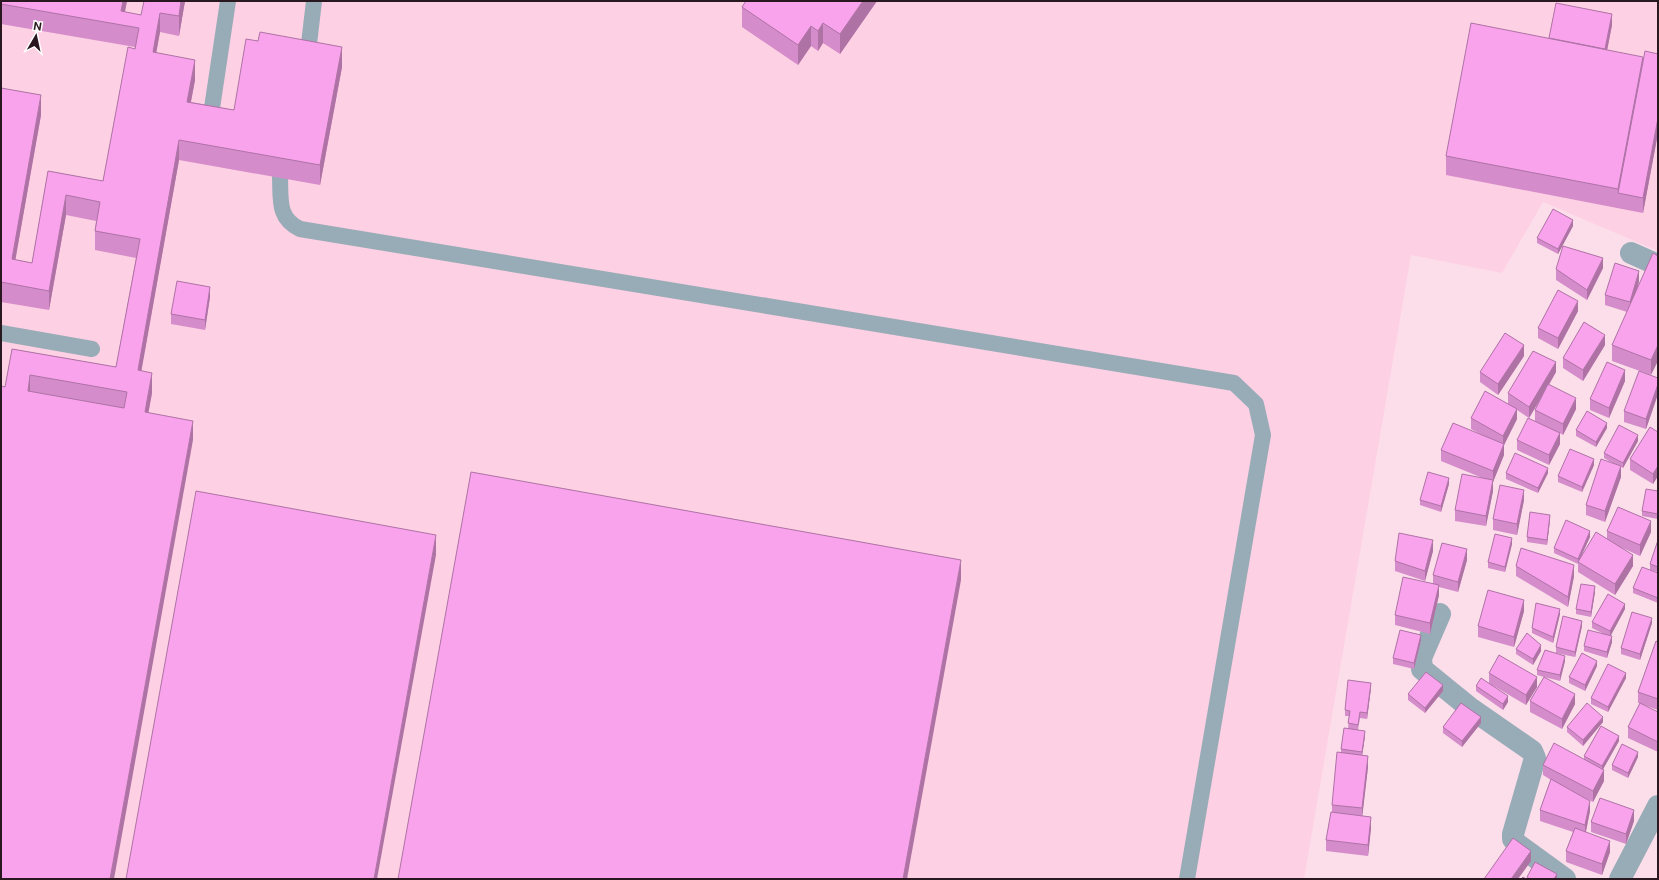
<svg xmlns="http://www.w3.org/2000/svg" width="1659" height="880" viewBox="0 0 1659 880" font-family="'Public Sans',sans-serif">
<rect width="100%" height="100%" fill="#fcdeea"/>
<!-- built -->
<path fill="#fed0e3" d="M 1,1 L 1658,1 L 1658,251 L 1543,202 L 1502,273 L 1411,255 L 1304,879 L 1,879 Z"/>
<g fill="none" stroke-linecap="round" stroke-linejoin="round">
<!-- lane -->
<g stroke="#97acb7" stroke-width="16">
<path d="M 307,61 L 314,1"/>
<path d="M 212,108 L 228,1"/>
<path d="M 280,177 C 281,199 277,218 300,229 L 1234,383 L 1256,404 L 1263,435 L 1187,879"/>
<path d="M 1,333 L 92,349"/>
</g>
<!-- street -->
<g stroke="#97acb7" stroke-width="22">
<path d="M 1631,253 L 1658,265"/>
<path d="M 1440,614 L 1421,658 L 1422,669 L 1470,708 L 1532,751 L 1535,758 L 1513,834 L 1513,839 L 1517,844 L 1565,879"/>
<path d="M 1620,879 L 1658,806"/>
</g>
</g>
<!-- wall -->
<g fill="#d58ccb">
<path d="M 1,1 L 127,1 L 125,12 L 141,15 L 185,1 L 179,36 L 160,32 L 156,52 L 195,80 L 191,102 L 234,110 L 342,67 L 320,185 L 179,160 L 141,371 L 152,393 L 148,413 L 193,440 L 5,387 L 12,349 L 116,367 L 136,258 L 95,250 L 95,231 L 96,221 L 66,215 L 49,310 L 1,302 L 1,88 L 41,115 L 15,260 L 32,263 L 48,171 L 103,181 L 135,47 L 1,24 Z"/>
<path d="M 746,1 L 877,1 L 840,54 L 823,43 L 818,51 L 811,46 L 798,65 L 742,27 L 742,7 Z"/>
<path d="M 1612,25 L 1607,50 L 1643,62 L 1658,54 L 1658,133 L 1643,213 L 1446,175 L 1446,156 L 1549,38 Z"/>
<path d="M 1573,226 L 1558,254 L 1537,243 L 1537,238 Z"/>
<path d="M 1653,253 L 1651,375 L 1612,361 L 1612,345 L 1627,312 L 1605,305 L 1605,295 L 1639,281 L 1638,287 Z"/>
<path d="M 1603,268 L 1587,300 L 1556,280 L 1556,269 Z"/>
<path d="M 210,297 L 205,330 L 171,324 L 171,314 Z"/>
<path d="M 1578,311 L 1558,349 L 1538,338 L 1538,328 Z"/>
<path d="M 1605,345 L 1583,381 L 1563,368 L 1563,358 Z"/>
<path d="M 1524,356 L 1498,395 L 1480,382 L 1480,372 Z"/>
<path d="M 1556,372 L 1549,385 L 1576,409 L 1563,435 L 1560,433 L 1560,444 L 1549,465 L 1517,450 L 1517,440 L 1535,421 L 1535,410 L 1543,395 L 1529,418 L 1517,410 L 1517,419 L 1504,445 L 1504,455 L 1493,482 L 1493,491 L 1486,526 L 1455,521 L 1455,510 L 1485,479 L 1441,461 L 1441,450 L 1484,436 L 1471,429 L 1471,418 L 1508,403 L 1508,393 Z"/>
<path d="M 1658,378 L 1658,394 L 1646,429 L 1624,422 L 1624,411 Z"/>
<path d="M 1625,381 L 1609,418 L 1590,410 L 1590,399 Z"/>
<path d="M 1607,428 L 1596,447 L 1576,436 L 1576,430 Z"/>
<path d="M 1658,432 L 1658,476 L 1653,484 L 1630,470 L 1630,459 Z"/>
<path d="M 1638,441 L 1623,468 L 1621,467 L 1621,477 L 1605,522 L 1586,515 L 1586,505 L 1614,464 L 1604,458 L 1604,453 Z"/>
<path d="M 1594,465 L 1582,492 L 1558,482 L 1558,476 Z"/>
<path d="M 1506,473 L 1548,473 L 1538,493 L 1506,479 Z"/>
<path d="M 1449,484 L 1441,512 L 1420,505 L 1420,500 Z"/>
<path d="M 1658,491 L 1658,519 L 1642,516 L 1642,511 Z"/>
<path d="M 1524,500 L 1517,535 L 1493,530 L 1493,519 Z"/>
<path d="M 1550,520 L 1547,545 L 1527,542 L 1527,537 Z"/>
<path d="M 1607,531 L 1651,532 L 1640,556 L 1620,547 L 1633,566 L 1615,595 L 1578,572 L 1578,564 L 1554,553 L 1554,548 L 1590,537 L 1582,555 L 1607,539 Z"/>
<path d="M 1658,540 L 1658,572 L 1650,570 L 1650,564 Z"/>
<path d="M 1512,544 L 1505,572 L 1488,568 L 1488,562 Z"/>
<path d="M 1433,551 L 1425,581 L 1395,571 L 1395,561 Z"/>
<path d="M 1467,560 L 1458,592 L 1439,587 L 1439,595 L 1430,634 L 1395,625 L 1395,615 L 1433,583 L 1433,575 Z"/>
<path d="M 1516,566 L 1574,576 L 1568,607 L 1516,576 Z"/>
<path d="M 1658,573 L 1658,603 L 1633,593 L 1633,588 Z"/>
<path d="M 1595,592 L 1591,617 L 1576,614 L 1576,609 Z"/>
<path d="M 1625,609 L 1610,636 L 1612,642 L 1607,658 L 1584,651 L 1584,646 L 1606,635 L 1592,628 L 1592,622 Z"/>
<path d="M 1524,611 L 1514,647 L 1478,637 L 1478,626 Z"/>
<path d="M 1560,614 L 1553,643 L 1532,633 L 1532,628 Z"/>
<path d="M 1652,623 L 1640,660 L 1621,654 L 1621,648 Z"/>
<path d="M 1582,626 L 1575,657 L 1556,653 L 1556,647 Z"/>
<path d="M 1421,640 L 1414,669 L 1393,664 L 1393,658 Z"/>
<path d="M 1658,642 L 1658,710 L 1641,704 L 1658,712 L 1658,752 L 1628,738 L 1628,727 L 1640,703 L 1638,703 L 1638,692 Z"/>
<path d="M 1516,649 L 1541,651 L 1533,665 L 1516,654 Z"/>
<path d="M 1565,661 L 1560,681 L 1544,677 L 1575,704 L 1562,729 L 1530,712 L 1530,701 L 1544,677 L 1537,675 L 1537,670 Z"/>
<path d="M 1597,666 L 1585,691 L 1569,683 L 1569,677 Z"/>
<path d="M 1489,673 L 1537,687 L 1526,705 L 1492,685 L 1508,702 L 1503,710 L 1476,691 L 1476,686 L 1489,683 Z"/>
<path d="M 1626,678 L 1608,712 L 1591,704 L 1591,698 Z"/>
<path d="M 1371,688 L 1367,719 L 1360,718 L 1358,730 L 1365,736 L 1362,755 L 1368,767 L 1362,816 L 1371,828 L 1368,856 L 1326,851 L 1326,840 L 1332,812 L 1332,805 L 1341,753 L 1341,749 L 1348,729 L 1349,716 L 1345,716 L 1345,710 Z"/>
<path d="M 1443,691 L 1425,713 L 1408,700 L 1408,694 Z"/>
<path d="M 1603,722 L 1583,746 L 1567,732 L 1567,727 Z"/>
<path d="M 1481,723 L 1462,747 L 1443,733 L 1443,727 Z"/>
<path d="M 1619,741 L 1603,769 L 1604,781 L 1593,802 L 1581,796 L 1590,811 L 1586,832 L 1610,852 L 1602,875 L 1566,862 L 1566,851 L 1573,832 L 1540,821 L 1540,810 L 1551,780 L 1543,775 L 1543,765 L 1584,759 L 1584,756 Z"/>
<path d="M 1638,757 L 1628,778 L 1612,770 L 1612,765 Z"/>
<path d="M 1634,821 L 1626,844 L 1591,832 L 1591,822 Z"/>
</g>
<!-- shaded-wall -->
<g fill="#ae72a5">
<path d="M 123,1 L 127,1 L 122,25 L 121,11 Z"/>
<path d="M 181,1 L 185,1 L 179,36 L 179,16 Z"/>
<path d="M 863,1 L 877,1 L 840,54 L 840,34 Z"/>
<path d="M 160,13 L 160,32 L 153,71 L 153,52 Z"/>
<path d="M 1612,14 L 1612,25 L 1604,66 L 1604,55 Z"/>
<path d="M 823,23 L 823,43 L 818,51 L 818,31 Z"/>
<path d="M 811,26 L 811,46 L 798,65 L 798,45 Z"/>
<path d="M 342,47 L 342,67 L 320,185 L 320,165 Z"/>
<path d="M 1643,57 L 1643,76 L 1618,193 L 1618,208 L 1618,189 Z"/>
<path d="M 195,60 L 195,80 L 187,122 L 187,102 Z"/>
<path d="M 41,95 L 41,115 L 12,279 L 12,259 Z"/>
<path d="M 1658,118 L 1658,133 L 1643,213 L 1643,198 Z"/>
<path d="M 179,140 L 179,160 L 138,390 L 138,370 Z"/>
<path d="M 66,195 L 66,215 L 49,310 L 49,291 Z"/>
<path d="M 1573,220 L 1573,226 L 1558,254 L 1558,249 Z"/>
<path d="M 1603,258 L 1603,268 L 1587,300 L 1587,290 Z"/>
<path d="M 1639,271 L 1639,281 L 1630,313 L 1630,302 Z"/>
<path d="M 210,287 L 210,297 L 205,330 L 205,320 Z"/>
<path d="M 1578,301 L 1578,311 L 1558,349 L 1558,338 Z"/>
<path d="M 1605,335 L 1605,345 L 1583,381 L 1583,370 Z"/>
<path d="M 1524,345 L 1524,356 L 1498,395 L 1498,384 Z"/>
<path d="M 1658,345 L 1658,361 L 1651,375 L 1651,360 Z"/>
<path d="M 1556,362 L 1556,372 L 1529,418 L 1529,407 Z"/>
<path d="M 1625,370 L 1625,381 L 1609,418 L 1609,408 Z"/>
<path d="M 152,373 L 152,393 L 145,432 L 145,412 Z"/>
<path d="M 30,375 L 30,394 L 28,391 Z"/>
<path d="M 1658,384 L 1658,394 L 1646,429 L 1646,419 Z"/>
<path d="M 1576,398 L 1576,409 L 1563,435 L 1563,424 Z"/>
<path d="M 1517,409 L 1517,419 L 1504,445 L 1504,455 L 1493,482 L 1493,471 L 1503,446 L 1503,436 Z"/>
<path d="M 193,421 L 193,440 L 114,879 L 110,879 Z"/>
<path d="M 1607,423 L 1607,428 L 1596,447 L 1596,442 Z"/>
<path d="M 1560,433 L 1560,444 L 1549,465 L 1549,455 Z"/>
<path d="M 1638,435 L 1638,441 L 1623,468 L 1623,463 Z"/>
<path d="M 1594,459 L 1594,465 L 1582,492 L 1582,487 Z"/>
<path d="M 1621,466 L 1621,477 L 1605,522 L 1605,511 Z"/>
<path d="M 1658,466 L 1658,476 L 1653,484 L 1653,474 Z"/>
<path d="M 1548,468 L 1548,473 L 1538,493 L 1538,488 Z"/>
<path d="M 1449,478 L 1449,484 L 1441,512 L 1441,506 Z"/>
<path d="M 1493,480 L 1493,491 L 1486,526 L 1486,516 Z"/>
<path d="M 1524,490 L 1524,500 L 1517,535 L 1517,524 Z"/>
<path d="M 1550,515 L 1550,520 L 1547,545 L 1547,540 Z"/>
<path d="M 1651,521 L 1651,532 L 1640,556 L 1640,545 Z"/>
<path d="M 1590,531 L 1590,537 L 1578,562 L 1578,564 L 1578,559 Z"/>
<path d="M 436,535 L 436,555 L 377,879 L 374,879 Z"/>
<path d="M 1512,538 L 1512,544 L 1505,572 L 1505,567 Z"/>
<path d="M 1433,540 L 1433,551 L 1425,581 L 1425,571 Z"/>
<path d="M 1467,549 L 1467,560 L 1458,592 L 1458,582 Z"/>
<path d="M 1633,555 L 1633,566 L 1615,595 L 1615,584 Z"/>
<path d="M 961,560 L 961,580 L 907,879 L 903,879 Z"/>
<path d="M 1574,565 L 1574,576 L 1568,607 L 1568,597 Z"/>
<path d="M 1439,585 L 1439,595 L 1430,634 L 1430,623 Z"/>
<path d="M 1595,586 L 1595,592 L 1591,617 L 1591,612 Z"/>
<path d="M 1524,600 L 1524,611 L 1514,647 L 1514,637 Z"/>
<path d="M 1625,604 L 1625,609 L 1610,637 L 1610,631 Z"/>
<path d="M 1560,609 L 1560,614 L 1553,643 L 1553,637 Z"/>
<path d="M 1652,618 L 1652,623 L 1640,660 L 1640,654 Z"/>
<path d="M 1582,621 L 1582,626 L 1575,657 L 1575,652 Z"/>
<path d="M 1421,635 L 1421,640 L 1414,669 L 1414,663 Z"/>
<path d="M 1612,636 L 1612,642 L 1607,658 L 1607,652 Z"/>
<path d="M 1541,645 L 1541,651 L 1533,665 L 1533,659 Z"/>
<path d="M 1565,656 L 1565,661 L 1560,681 L 1560,675 Z"/>
<path d="M 1597,661 L 1597,666 L 1585,691 L 1585,685 Z"/>
<path d="M 1626,673 L 1626,678 L 1608,712 L 1608,707 Z"/>
<path d="M 1537,677 L 1537,687 L 1526,705 L 1526,695 Z"/>
<path d="M 1371,683 L 1371,688 L 1367,719 L 1367,713 Z"/>
<path d="M 1443,685 L 1443,691 L 1425,713 L 1425,708 Z"/>
<path d="M 1575,694 L 1575,704 L 1562,729 L 1562,719 Z"/>
<path d="M 1508,696 L 1508,702 L 1503,710 L 1503,704 Z"/>
<path d="M 1481,717 L 1481,723 L 1462,747 L 1462,741 Z"/>
<path d="M 1603,717 L 1603,722 L 1583,746 L 1583,740 Z"/>
<path d="M 1365,731 L 1365,736 L 1362,757 L 1362,752 Z"/>
<path d="M 1619,736 L 1619,741 L 1602,771 L 1602,766 Z"/>
<path d="M 1638,752 L 1638,757 L 1628,778 L 1628,773 Z"/>
<path d="M 1368,756 L 1368,767 L 1362,819 L 1362,808 Z"/>
<path d="M 1604,770 L 1604,781 L 1593,802 L 1593,791 Z"/>
<path d="M 1590,801 L 1590,811 L 1585,835 L 1585,825 Z"/>
<path d="M 1634,810 L 1634,821 L 1626,844 L 1626,834 Z"/>
<path d="M 1371,817 L 1371,828 L 1368,856 L 1368,845 Z"/>
<path d="M 1610,841 L 1610,852 L 1602,875 L 1602,864 Z"/>
<path d="M 1531,851 L 1531,861 L 1518,879 L 1511,879 Z"/>
<path d="M 1557,874 L 1557,879 L 1554,879 Z"/>
</g>
<!-- building -->
<g fill="#f8a3ec" stroke="#ae72a5" fill-rule="evenodd">
<path d="M 1,1 L 123,1 L 121,11 L 141,15 L 144,1 L 181,1 L 179,16 L 160,13 L 153,52 L 195,60 L 187,102 L 234,110 L 246,39 L 258,41 L 260,32 L 342,47 L 320,165 L 179,140 L 138,370 L 152,373 L 145,412 L 193,421 L 110,879 L 1,879 L 1,386 L 5,387 L 12,349 L 116,367 L 140,239 L 95,231 L 100,202 L 66,195 L 49,291 L 1,282 L 1,88 L 41,95 L 12,259 L 32,263 L 48,171 L 103,181 L 128,47 L 135,49 L 139,28 L 1,4 ZM 30,375 L 127,392 L 124,408 L 28,391 Z"/>
<path d="M 746,1 L 863,1 L 840,34 L 823,23 L 818,31 L 811,26 L 798,45 L 742,7 Z"/>
<path d="M 1556,3 L 1612,14 L 1605,49 L 1549,38 Z"/>
<path d="M 1471,23 L 1643,57 L 1618,189 L 1446,156 Z"/>
<path d="M 1645,51 L 1658,54 L 1658,118 L 1643,198 L 1618,193 Z"/>
<path d="M 1553,209 L 1573,220 L 1558,249 L 1537,238 Z"/>
<path d="M 1563,246 L 1603,258 L 1587,290 L 1556,269 Z"/>
<path d="M 1653,253 L 1658,256 L 1658,345 L 1651,360 L 1612,345 Z"/>
<path d="M 1615,263 L 1639,271 L 1630,302 L 1605,295 Z"/>
<path d="M 177,281 L 210,287 L 205,320 L 171,314 Z"/>
<path d="M 1558,290 L 1578,301 L 1558,338 L 1538,328 Z"/>
<path d="M 1584,322 L 1605,335 L 1583,370 L 1563,358 Z"/>
<path d="M 1505,333 L 1524,345 L 1498,384 L 1480,372 Z"/>
<path d="M 1533,351 L 1556,362 L 1529,407 L 1508,393 Z"/>
<path d="M 1607,362 L 1625,370 L 1609,408 L 1590,399 Z"/>
<path d="M 1639,371 L 1658,378 L 1658,384 L 1646,419 L 1624,411 Z"/>
<path d="M 1548,384 L 1576,398 L 1563,424 L 1535,410 Z"/>
<path d="M 1485,391 L 1517,409 L 1503,436 L 1471,418 Z"/>
<path d="M 1587,411 L 1607,423 L 1596,442 L 1576,430 Z"/>
<path d="M 1528,418 L 1560,433 L 1549,455 L 1517,440 Z"/>
<path d="M 1453,423 L 1504,444 L 1493,471 L 1441,450 Z"/>
<path d="M 1619,425 L 1638,435 L 1623,463 L 1604,453 Z"/>
<path d="M 1650,427 L 1658,432 L 1658,466 L 1653,474 L 1630,459 Z"/>
<path d="M 1570,449 L 1594,459 L 1582,487 L 1558,476 Z"/>
<path d="M 1515,453 L 1548,468 L 1538,488 L 1506,473 Z"/>
<path d="M 1601,459 L 1621,466 L 1605,511 L 1586,505 Z"/>
<path d="M 471,472 L 961,560 L 903,879 L 398,879 Z"/>
<path d="M 1428,472 L 1449,478 L 1441,506 L 1420,500 Z"/>
<path d="M 1462,474 L 1493,480 L 1486,516 L 1455,510 Z"/>
<path d="M 1500,485 L 1524,490 L 1517,524 L 1493,519 Z"/>
<path d="M 1646,489 L 1658,491 L 1658,514 L 1642,511 Z"/>
<path d="M 196,491 L 436,535 L 374,879 L 126,879 Z"/>
<path d="M 1618,507 L 1651,521 L 1640,545 L 1607,531 Z"/>
<path d="M 1530,512 L 1550,515 L 1547,540 L 1527,537 Z"/>
<path d="M 1566,520 L 1590,531 L 1578,559 L 1554,548 Z"/>
<path d="M 1596,532 L 1633,555 L 1615,584 L 1578,562 Z"/>
<path d="M 1399,533 L 1433,540 L 1425,571 L 1395,561 Z"/>
<path d="M 1495,534 L 1512,538 L 1505,567 L 1488,562 Z"/>
<path d="M 1658,540 L 1658,567 L 1650,564 Z"/>
<path d="M 1442,543 L 1467,549 L 1458,582 L 1433,575 Z"/>
<path d="M 1521,548 L 1574,565 L 1568,597 L 1516,566 Z"/>
<path d="M 1642,567 L 1658,573 L 1658,598 L 1633,588 Z"/>
<path d="M 1403,577 L 1439,585 L 1430,623 L 1395,615 Z"/>
<path d="M 1581,584 L 1595,586 L 1591,612 L 1576,609 Z"/>
<path d="M 1488,590 L 1524,600 L 1514,637 L 1478,626 Z"/>
<path d="M 1608,594 L 1625,604 L 1610,631 L 1592,622 Z"/>
<path d="M 1536,603 L 1560,609 L 1553,637 L 1532,628 Z"/>
<path d="M 1632,612 L 1652,618 L 1640,654 L 1621,648 Z"/>
<path d="M 1563,616 L 1582,621 L 1575,652 L 1556,647 Z"/>
<path d="M 1400,630 L 1421,635 L 1414,663 L 1393,658 Z"/>
<path d="M 1588,630 L 1612,636 L 1607,652 L 1584,646 Z"/>
<path d="M 1527,633 L 1541,645 L 1533,659 L 1516,649 Z"/>
<path d="M 1656,641 L 1658,642 L 1658,699 L 1638,692 Z"/>
<path d="M 1545,650 L 1565,656 L 1560,675 L 1537,670 Z"/>
<path d="M 1582,653 L 1597,661 L 1585,685 L 1569,677 Z"/>
<path d="M 1499,655 L 1537,677 L 1526,695 L 1489,673 Z"/>
<path d="M 1608,664 L 1626,673 L 1608,707 L 1591,698 Z"/>
<path d="M 1426,672 L 1443,685 L 1425,708 L 1408,694 Z"/>
<path d="M 1544,677 L 1575,694 L 1562,719 L 1530,701 Z"/>
<path d="M 1481,678 L 1508,696 L 1503,704 L 1476,686 Z"/>
<path d="M 1348,680 L 1371,683 L 1367,713 L 1360,712 L 1358,725 L 1348,723 L 1350,711 L 1345,710 Z"/>
<path d="M 1461,703 L 1481,717 L 1462,741 L 1443,727 Z"/>
<path d="M 1587,703 L 1603,717 L 1583,740 L 1567,727 Z"/>
<path d="M 1640,703 L 1658,712 L 1658,742 L 1628,727 Z"/>
<path d="M 1601,726 L 1619,736 L 1602,766 L 1584,756 Z"/>
<path d="M 1344,728 L 1365,731 L 1362,752 L 1341,749 Z"/>
<path d="M 1554,743 L 1604,770 L 1593,791 L 1543,765 Z"/>
<path d="M 1622,744 L 1638,752 L 1628,773 L 1612,765 Z"/>
<path d="M 1337,752 L 1368,756 L 1362,808 L 1332,805 Z"/>
<path d="M 1551,779 L 1590,801 L 1585,825 L 1540,810 Z"/>
<path d="M 1600,798 L 1634,810 L 1626,834 L 1591,822 Z"/>
<path d="M 1331,812 L 1371,817 L 1368,845 L 1326,840 Z"/>
<path d="M 1575,828 L 1610,841 L 1602,864 L 1566,851 Z"/>
<path d="M 1513,838 L 1531,851 L 1511,879 L 1484,879 Z"/>
<path d="M 1535,862 L 1557,874 L 1554,879 L 1530,879 L 1527,877 Z"/>
<path d="M 1523,877 L 1526,879 L 1521,879 Z"/>
</g>
<!-- border -->
<rect width="1659" height="880" fill="none" stroke="#29181f" stroke-width="4"/>
<!-- north arrow -->
<g transform="translate(36 36) rotate(9)" stroke="#ffffff" stroke-width="3" paint-order="stroke">
<path d="M0-3L7 15L0 10L-7 15Z" fill="#29181f"/>
<text y="-6" font-size="11" font-weight="bold" text-anchor="middle" fill="#29181f">N</text>
</g>
</svg>
